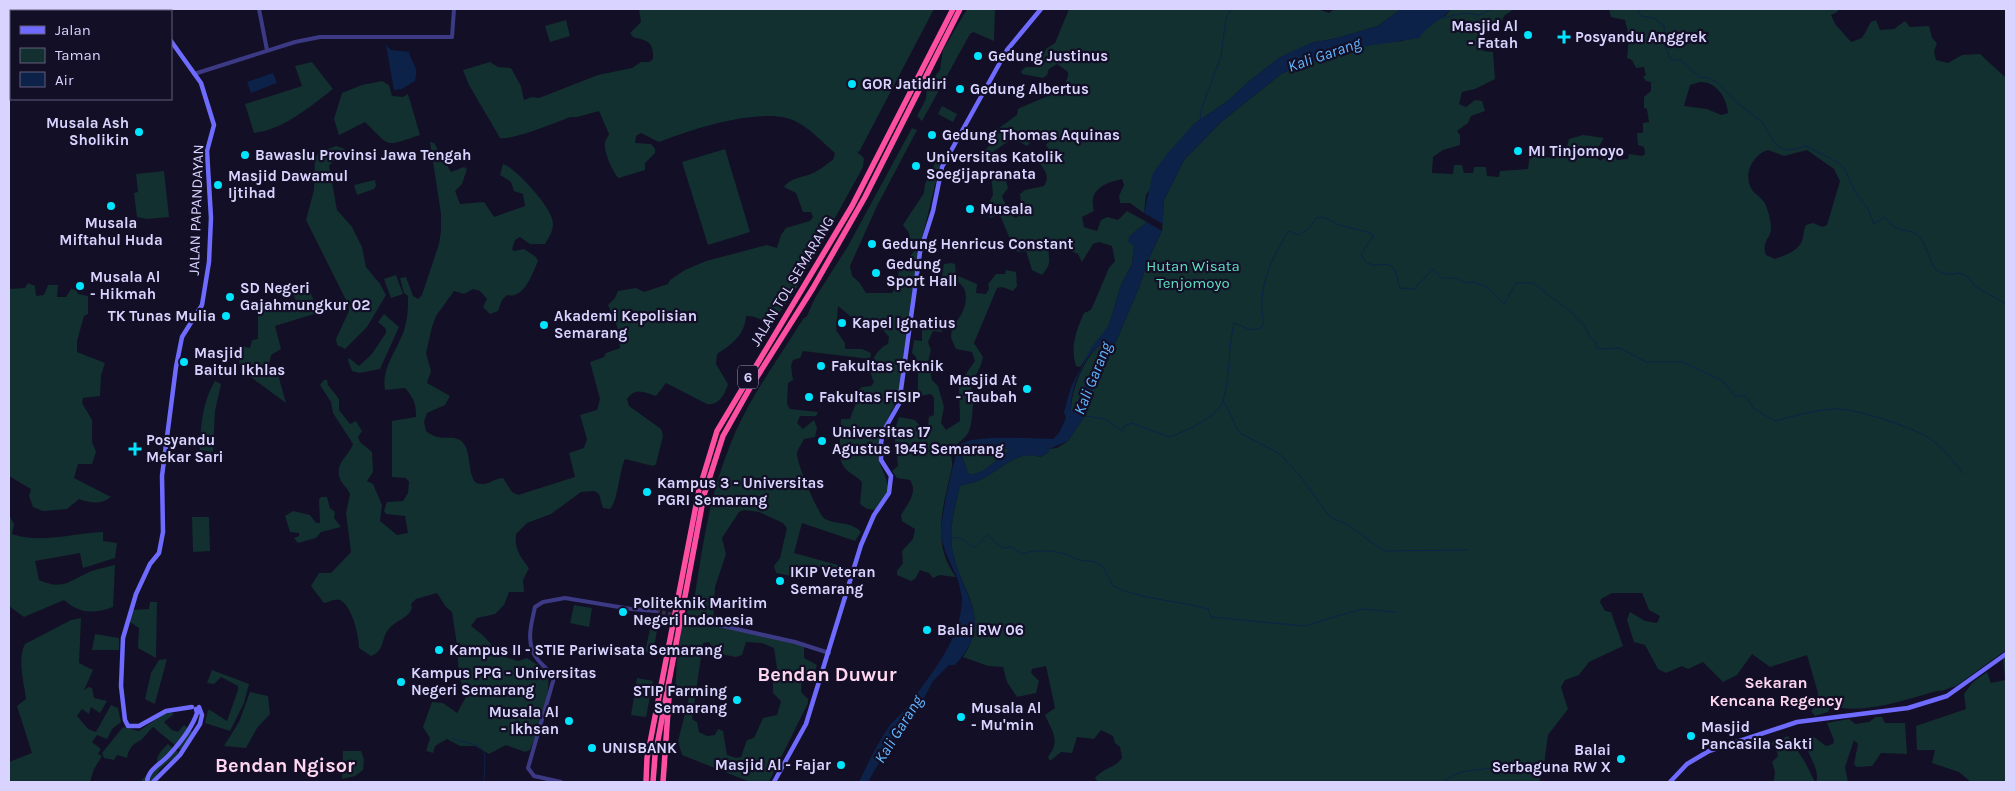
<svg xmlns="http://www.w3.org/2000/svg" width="2015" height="791" viewBox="0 0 2015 791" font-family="Karla,sans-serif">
<rect width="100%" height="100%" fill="#130f26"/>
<!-- green -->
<g fill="#12302f" fill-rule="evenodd">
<path d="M 639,9 L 934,9 L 859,152 L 856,151 L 864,158 L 863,167 L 797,287 L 774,321 C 764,324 757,315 746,316 C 745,335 731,345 717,354 L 716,364 L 728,384 C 725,394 719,406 707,404 L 666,383 L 656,396 C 644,392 635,387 627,399 L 629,406 L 661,429 L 663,436 L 656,464 L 653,466 L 625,459 C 619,472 618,501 610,509 L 603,508 L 599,494 L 594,491 L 581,492 L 551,514 L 527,523 L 516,534 C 514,550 521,557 529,568 L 523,580 L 524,592 L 509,592 L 504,605 L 495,614 L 477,618 L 471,626 C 480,633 492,641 496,654 L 518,661 L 527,658 L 547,671 C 553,690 538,733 530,750 L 525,752 L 506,745 L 489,754 L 475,746 L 460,746 L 447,739 L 435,746 L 433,753 L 426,751 L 430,738 L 423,727 L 432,702 L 443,703 L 457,713 L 467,695 L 459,678 L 457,645 L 452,612 L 446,607 L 437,593 L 416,599 L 411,604 L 412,608 C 408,619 395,620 388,630 C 381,639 385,651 371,656 L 359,648 C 359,635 352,606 340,600 C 335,598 329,602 324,603 L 311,586 L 319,573 L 331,573 L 351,552 L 346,513 L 350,494 C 347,487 341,484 339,476 C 336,462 349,456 353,444 L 333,413 L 331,402 L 320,385 L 324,380 L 327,380 L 328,385 L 339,399 L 339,410 L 350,424 L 356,421 L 362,431 L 358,437 L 360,442 L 372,452 L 373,472 L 367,481 L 373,484 L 382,505 L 380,521 L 397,535 L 408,533 L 405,516 L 386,514 L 384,511 L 387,502 L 403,501 L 408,493 L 409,482 L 406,478 L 392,477 L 392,421 L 416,417 C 416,404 414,398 405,388 L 385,390 C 381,366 399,349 405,327 C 408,317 408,306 408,296 L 404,293 L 400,278 L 406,277 L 413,296 L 418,299 L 422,295 L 439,244 L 441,231 L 441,214 L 430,142 L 434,143 L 451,172 L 464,167 L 467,169 L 462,184 L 455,191 L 460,204 L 484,202 L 494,217 L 525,206 L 523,194 L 514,191 L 511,182 L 500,175 L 503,164 C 515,167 550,206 552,219 C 555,228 550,236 545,244 L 530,244 L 520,237 L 515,240 L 512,249 L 514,251 L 524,249 L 536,257 L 538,261 C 532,275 524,299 507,295 L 502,300 L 498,311 L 490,314 L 483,307 L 487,299 L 480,291 L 473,289 L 464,294 L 454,291 L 436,316 L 432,327 L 426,353 L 431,371 L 427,383 L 450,396 L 445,405 L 427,413 L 424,422 L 426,431 C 441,443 451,434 460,440 C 473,449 466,472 476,483 C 487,487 492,479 503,478 L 512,492 L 518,495 L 575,477 L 569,453 L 584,448 L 587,439 L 580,415 L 597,410 L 600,399 L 590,362 L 604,357 L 606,353 L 620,348 L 617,326 L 608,305 L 615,298 L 618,291 L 636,288 L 644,292 L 668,284 L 670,280 L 685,270 L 706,261 L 767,245 L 777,248 L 781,235 L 786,228 L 810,221 L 813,217 L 811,212 L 803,212 L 796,193 L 784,187 C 792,176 806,178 817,171 C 823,168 826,164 833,160 L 835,153 C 822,142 812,130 797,122 C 764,105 692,129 659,142 L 641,133 L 636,136 L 635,143 L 651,144 L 655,149 L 655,153 L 645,163 L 645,170 L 619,178 C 613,174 603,150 605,142 C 606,139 608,137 609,134 L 599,111 L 577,117 L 570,117 C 557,122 511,141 500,138 L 469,85 L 463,70 L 490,62 L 498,67 L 511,68 L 521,86 L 524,100 L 532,97 L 539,98 L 598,75 L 632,68 L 641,62 L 649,62 L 653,59 C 654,40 646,41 633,37 L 630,33 L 641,22 Z"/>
<path d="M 967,9 L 995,9 L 994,41 L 973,32 L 970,34 L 922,121 L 917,116 L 926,99 L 927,87 L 940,70 L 943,50 Z"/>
<path d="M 1069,9 L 1318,9 L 1329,13 L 1334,9 L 1401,9 L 1378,26 L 1337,38 L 1311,43 L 1279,58 L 1247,83 L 1229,100 L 1194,124 L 1182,140 L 1146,195 L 1144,213 L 1130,203 L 1120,203 L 1119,196 L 1124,185 L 1122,179 C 1104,183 1088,190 1094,211 L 1082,217 L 1084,227 L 1097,231 L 1101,220 L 1107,217 L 1118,220 L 1127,211 L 1147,222 L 1130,236 L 1134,246 L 1132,264 L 1121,285 L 1109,325 L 1080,367 L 1076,366 C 1070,347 1076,331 1084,313 L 1091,310 L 1109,268 L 1115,261 L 1112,246 L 1099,242 L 1093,244 L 1082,262 L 1078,254 L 1067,249 L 1065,241 L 1051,244 C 1044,258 1056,259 1042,275 L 1032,270 L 1026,251 L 1018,252 L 1014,249 L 1001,217 L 997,215 L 990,218 L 986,209 L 993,195 L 991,174 L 996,169 L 1006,181 L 1008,188 L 1002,196 L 1009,214 L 1016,218 L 1022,212 L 1020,194 L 1025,190 L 1044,186 C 1052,173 1041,169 1037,158 L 1042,154 L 1047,159 L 1054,157 L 1046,145 L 1054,134 L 1050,131 C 1041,133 1033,139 1027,146 L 1013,138 L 990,154 L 984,151 L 993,142 L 995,131 L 1017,115 L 1018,109 C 1033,101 1070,92 1068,72 L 1057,64 L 1049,69 L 1047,75 L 1043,78 L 1022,74 L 1021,71 L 1026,67 L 1035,67 L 1046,49 L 1055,43 Z"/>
<path d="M 1451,9 L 1514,9 L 1505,15 L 1499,25 L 1478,36 L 1483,51 L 1493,52 L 1495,79 L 1475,89 L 1462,92 L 1459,104 L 1466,107 L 1475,100 L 1482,101 L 1485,111 L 1471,116 L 1468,123 L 1457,131 L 1460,135 L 1460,145 L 1443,150 L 1433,157 L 1432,173 L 1453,174 L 1454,165 L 1462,165 L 1464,173 L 1473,173 L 1474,167 L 1486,167 L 1487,176 L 1499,177 L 1500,171 L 1528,169 L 1530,153 L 1555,159 L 1557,147 L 1567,147 L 1569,139 L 1583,135 L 1604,138 L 1594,154 L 1600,161 L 1609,154 L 1615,156 L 1617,160 L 1628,159 L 1629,154 L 1642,156 L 1645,154 L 1644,147 L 1638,145 L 1637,133 L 1643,133 L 1643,123 L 1649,122 L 1647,109 L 1644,108 L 1644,97 L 1651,91 L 1651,82 L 1646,81 L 1643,77 L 1646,75 L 1644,67 L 1636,68 L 1632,60 L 1627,58 L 1629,37 L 1625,20 L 1611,17 L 1609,9 L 1839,9 L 1837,12 L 1831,15 L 1835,24 L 1851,42 L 1862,38 L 1871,22 L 1876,20 L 1880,30 L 1894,29 L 1905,21 L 1910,27 L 1929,26 L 1932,38 L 1937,43 L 1934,51 L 1936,60 L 1948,63 L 1962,55 L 1980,54 L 2006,78 L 2006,650 L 1956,686 L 1938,692 L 1941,690 C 1906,699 1866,715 1830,706 L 1828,712 L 1815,716 L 1811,711 L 1816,706 L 1818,693 L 1807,655 L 1770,667 L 1752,654 L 1737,675 L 1723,682 L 1703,662 L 1688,669 L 1682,666 L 1666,673 L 1658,669 L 1645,645 L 1634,642 L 1627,620 L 1630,612 L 1645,621 L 1657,623 L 1660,616 L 1649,610 L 1642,593 L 1612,593 L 1601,599 L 1600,602 L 1605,611 L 1611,612 L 1623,646 L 1589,662 L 1579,675 L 1565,680 L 1561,687 L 1568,709 L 1548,735 L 1544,765 L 1539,782 L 1098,782 L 1095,778 C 1103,768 1115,768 1122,758 L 1120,747 L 1115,743 L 1113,736 L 1101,730 L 1094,739 L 1077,737 L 1072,753 L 1061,752 L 1050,761 L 1048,757 C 1061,741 1052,731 1045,715 L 1055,708 L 1046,666 L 1032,669 L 1031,673 L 1039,681 L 1036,693 L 1017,697 L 1007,682 L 1003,667 L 988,666 L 963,657 C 992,612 959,591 952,548 C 949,527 955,506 960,486 C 965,483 970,484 975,482 C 997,475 1015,448 1040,457 L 1049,452 L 1049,449 L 1057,448 L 1068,441 L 1086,414 L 1096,376 L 1114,346 L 1138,290 L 1149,258 L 1162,231 L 1164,200 L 1184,160 L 1221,122 L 1281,74 L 1305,63 L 1348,49 L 1367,44 L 1403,41 L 1446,15 ZM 1700,82 C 1716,81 1727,98 1728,113 L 1721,115 L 1707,109 L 1684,106 L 1690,85 ZM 1768,150 L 1784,156 L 1807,150 L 1834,169 L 1840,181 L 1827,225 L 1822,227 L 1813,223 L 1806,225 C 1803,231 1804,236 1802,241 C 1797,252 1785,255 1775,259 L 1766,255 C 1761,241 1771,238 1771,229 C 1771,221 1768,208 1764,202 C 1760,196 1754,194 1751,188 C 1743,173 1754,154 1768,150 Z"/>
<path d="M 566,20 L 570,36 L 550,42 L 545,26 Z"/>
<path d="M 312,62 L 333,89 C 309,107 285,129 254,133 L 245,104 L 302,86 L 295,66 Z"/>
<path d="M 382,81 L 389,85 L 392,96 L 403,97 L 408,94 L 420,135 C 383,147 392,148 365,122 L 339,135 L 334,119 L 342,93 L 362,85 Z"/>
<path d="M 942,106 L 957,114 L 953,122 L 938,114 Z"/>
<path d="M 912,128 L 917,130 L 877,206 L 850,266 L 852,276 L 859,282 L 866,293 L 892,293 L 896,287 L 899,270 L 915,250 L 920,251 C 916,281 912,311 908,342 C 907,354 907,367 904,380 C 899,404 881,424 878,447 C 874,472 903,482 876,510 L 867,509 L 860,504 L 862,482 C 857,476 848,473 844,467 C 837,459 841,430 841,419 L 850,419 L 856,403 L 858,390 L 862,387 L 871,386 L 874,382 C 866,369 875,349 888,344 L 889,337 L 883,330 L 861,325 L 838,306 L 836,330 L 845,343 L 845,349 L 862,349 L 871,353 L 870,359 L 803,351 L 800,358 L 793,360 L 791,366 L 793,380 L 788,383 L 787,404 L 790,409 L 818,412 L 816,416 L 800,416 L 797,423 L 803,429 L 814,420 L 817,428 L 815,437 L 804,439 C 802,443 798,449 797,453 C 796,462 819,516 825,519 C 837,525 851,521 861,532 L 855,541 L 802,523 L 794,553 L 845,567 L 844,574 L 817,567 L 804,569 L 797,577 L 776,573 L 774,566 L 780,558 L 787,528 L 783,523 L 759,512 L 744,510 L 739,512 L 722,538 L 726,554 L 715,587 L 713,624 L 804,646 L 804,658 L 817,665 L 812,678 L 802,680 L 801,692 L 808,699 L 808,703 L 769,782 L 750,782 L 682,755 L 678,741 L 689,698 L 675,691 C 677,666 677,637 686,614 C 688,609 692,607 694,601 C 702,549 709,497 729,448 C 746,402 777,361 803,319 L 807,316 L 815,298 L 848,246 ZM 709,642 L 715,653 L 736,657 L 742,655 L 746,642 L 762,643 L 774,648 L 777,668 L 773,676 L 773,693 L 781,701 L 777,715 L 763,718 L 754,738 L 747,740 L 741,757 L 736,758 L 727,755 L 723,731 L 718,729 L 715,735 L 707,736 L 699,732 L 697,722 L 692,719 L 703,643 Z"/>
<path d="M 336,146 L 345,149 L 329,166 L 337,210 L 352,227 L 362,247 L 366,267 L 380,284 L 386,295 L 367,327 L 345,349 L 337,345 L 336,339 L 349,311 L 349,306 L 306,220 L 314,190 L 315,158 L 319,152 Z"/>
<path d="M 725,149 L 750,232 L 708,245 L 682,162 Z"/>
<path d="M 938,157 L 941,160 L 922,239 L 919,243 L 911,245 L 909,233 L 903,225 L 924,193 L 925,184 Z"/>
<path d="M 164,171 L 169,217 L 147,219 L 137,217 L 134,193 L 138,192 L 136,174 Z"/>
<path d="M 375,180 L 376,186 L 374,189 L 357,195 L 354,185 Z"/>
<path d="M 951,263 L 955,264 L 956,275 L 977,284 L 976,293 L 986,294 L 989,289 L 988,284 L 996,274 L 1005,274 L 1006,270 L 1016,272 L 1017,286 L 1013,291 L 1002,287 L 997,288 L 974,343 L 983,357 C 982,361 981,366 979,369 C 975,378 967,387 974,396 C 972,407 973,420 969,431 C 966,439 955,443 952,452 C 950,457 953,461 952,467 C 944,505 930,542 956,577 L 940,575 L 933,578 L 929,573 L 920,570 L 915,579 L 911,581 L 897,575 L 897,571 L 903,563 L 902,551 L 913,539 L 915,529 L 902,521 L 901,515 C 908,503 918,493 910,480 L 897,478 L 892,471 L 898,466 L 894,432 L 899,417 L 915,420 L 920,426 L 928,425 L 929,417 L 934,415 L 934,398 L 931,394 L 919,396 L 918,394 L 918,370 L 915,367 L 916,357 L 912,353 L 914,340 L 922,341 L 922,323 L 935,322 L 942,328 L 942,332 L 933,331 L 928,342 L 931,350 L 928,362 L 932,380 L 938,386 L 944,407 L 941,423 L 946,430 L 960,421 L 959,384 L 975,361 L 972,352 L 956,349 L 951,338 L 952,324 C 965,318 974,287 955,281 C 950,279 944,281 938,281 L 942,276 L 944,264 Z"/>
<path d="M 396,275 L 403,294 L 391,298 L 384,279 Z"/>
<path d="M 28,283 L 35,286 L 36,296 L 44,295 L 48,285 L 58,285 L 57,297 L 66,297 L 71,289 L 76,290 L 78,294 L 88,296 L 88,314 L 84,316 L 77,341 L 77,352 L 105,363 L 101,375 L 100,396 L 83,398 L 82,403 L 92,420 L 92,442 L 96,452 L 92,464 L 78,464 L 74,478 L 111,497 C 101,505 90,503 79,499 L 67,509 L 43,511 L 33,507 L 29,496 L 31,489 L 9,476 L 9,289 L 25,288 Z"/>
<path d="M 307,284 L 314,301 L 314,314 L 275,326 L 281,349 L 271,355 L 269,366 L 277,371 L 286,403 L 248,375 L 248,368 L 239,363 L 240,346 L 250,348 L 252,340 L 258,339 L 258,310 L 273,310 L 296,301 L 291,289 Z"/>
<path d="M 384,314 L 399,327 L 380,369 L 360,373 L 352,371 L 348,360 L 349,358 L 359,366 L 371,355 L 386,333 L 386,329 L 378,322 Z"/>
<path d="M 1104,343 L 1075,408 L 1071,412 C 1070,393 1085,352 1104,343 Z"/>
<path d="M 215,381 L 221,384 L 215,411 L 213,452 L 200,450 C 200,427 203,400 215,381 Z"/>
<path d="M 977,444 L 994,445 L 1010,450 L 983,471 L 972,475 L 968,473 L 961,453 L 966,447 Z"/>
<path d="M 321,497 L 327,497 L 330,508 L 335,512 L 334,518 L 341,527 L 321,532 L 316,538 L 298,543 L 294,538 L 299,536 L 299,533 L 290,532 L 285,516 L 293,511 L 310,515 L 316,523 L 320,523 L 319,500 Z"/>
<path d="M 9,515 L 14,524 L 12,534 C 40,544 74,533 103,532 L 103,541 L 117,543 L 115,558 L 83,568 L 80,553 L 35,561 L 39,580 C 66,592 71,578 95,570 C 101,568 108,567 115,565 L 113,607 C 93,614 80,614 64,600 L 24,617 L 9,606 Z"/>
<path d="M 192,517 L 209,517 L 210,551 L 193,552 Z"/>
<path d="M 150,602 L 157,602 L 156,658 L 138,648 L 139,628 L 130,622 L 132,610 L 149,609 Z"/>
<path d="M 574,605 L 592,608 L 589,627 L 570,623 Z"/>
<path d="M 81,618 L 79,663 L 93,670 L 84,690 L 89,687 L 92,688 L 94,698 L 107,701 L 100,713 L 91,707 L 89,714 L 82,709 L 77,716 L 88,729 L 96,732 L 111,705 L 118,708 L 121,722 L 112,729 L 107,739 L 97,735 L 92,742 L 101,749 L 98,754 L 102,756 L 94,769 L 90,782 L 9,782 L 9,762 L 32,753 L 17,706 L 26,699 C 24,682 17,659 25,644 L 71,620 Z"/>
<path d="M 650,629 L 657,630 L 653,654 L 645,652 Z"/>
<path d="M 95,634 L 119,638 L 119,650 L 92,650 Z"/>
<path d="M 2006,657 L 2006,782 L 1971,782 L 1959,772 L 1932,763 L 1935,750 L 1917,750 L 1916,726 L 1966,709 L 1964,694 L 1973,682 L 1987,672 L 1991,683 L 2005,680 L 2003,659 Z"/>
<path d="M 167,659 L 155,703 L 155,704 L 145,699 L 151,673 L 159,660 Z"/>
<path d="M 212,670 L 249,684 L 244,703 L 230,731 L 205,723 L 208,710 L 210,710 L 227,721 L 238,690 L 238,686 L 221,677 L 214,684 L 207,683 Z"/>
<path d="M 637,678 L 653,681 L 646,717 L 631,715 Z"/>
<path d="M 250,692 L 268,696 L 270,714 L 257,728 L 246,748 L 224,746 L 239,722 Z"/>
<path d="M 168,711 L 174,714 L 164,722 L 172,730 L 178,732 L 184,725 L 194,733 L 182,751 L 153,727 C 149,730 148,733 145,736 C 136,746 131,741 127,758 L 117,755 L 114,760 L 104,758 L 102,753 L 123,727 L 139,731 Z"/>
<path d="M 1876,717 L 1882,717 L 1885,723 L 1905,723 L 1907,754 L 1881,753 L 1872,766 L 1857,767 L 1854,764 L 1858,744 L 1854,740 L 1845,767 L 1848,782 L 1816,782 C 1821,771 1807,753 1804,741 L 1808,737 L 1814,737 L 1826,746 L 1833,744 L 1834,740 L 1827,723 L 1849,719 L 1855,724 L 1869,722 Z"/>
<path d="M 1788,736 L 1805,762 L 1815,782 L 1771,782 L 1774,780 L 1775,772 L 1772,762 L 1778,756 L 1776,748 L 1771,743 Z"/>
<path d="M 168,744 L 179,753 L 160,769 L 152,782 L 140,782 L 157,764 C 156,755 162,750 168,744 Z"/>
<path d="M 343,751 L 361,751 L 364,759 L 363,770 L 355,776 L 342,779 Z"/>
</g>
<!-- water -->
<g fill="#0c2248" fill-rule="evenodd">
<path d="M 1401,9 L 1451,9 C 1441,20 1428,25 1419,38 L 1348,49 L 1305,63 L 1281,74 L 1221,122 L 1184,160 L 1164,200 L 1163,224 L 1144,213 L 1153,173 L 1167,154 L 1194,124 L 1229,100 L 1247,83 L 1279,58 L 1295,50 L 1311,43 L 1337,38 L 1378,26 Z"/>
<path d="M 386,45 L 391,50 L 409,52 C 412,66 419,64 415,81 L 402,89 L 394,90 Z"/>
<path d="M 273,73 L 277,83 L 251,93 L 247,82 Z"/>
<path d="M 1147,222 L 1162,231 L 1149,258 L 1138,290 L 1114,346 L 1096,376 L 1086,414 L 1068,441 L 1049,449 L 1049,452 L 1040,457 C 1015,448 997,475 975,482 C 970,484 965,483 960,486 C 955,506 949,527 952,547 C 959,595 998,619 955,665 L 949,665 L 933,681 L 924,698 L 906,716 L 868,782 L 859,782 C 868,763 878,742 890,725 C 897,717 905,711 911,702 C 933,671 962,638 962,597 C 960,590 959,582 956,575 C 950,562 944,551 941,536 C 939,526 955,448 961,444 C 976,434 1034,439 1053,439 L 1059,433 L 1066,418 L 1064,412 L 1071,387 L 1091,348 L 1109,325 L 1121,285 L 1132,264 L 1134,246 L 1128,241 L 1130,236 ZM 1103,343 L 1075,408 L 1071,412 C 1069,391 1084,354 1103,343 ZM 977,444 L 994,445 L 1010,450 L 983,471 L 972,475 L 968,473 L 961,453 L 966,447 Z"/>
</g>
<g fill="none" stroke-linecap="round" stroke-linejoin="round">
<!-- stream -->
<g stroke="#0c2248" stroke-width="1">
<path d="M 1637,9 L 1641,16 L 1654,18 L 1664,26 L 1665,47 L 1671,60 L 1680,60 L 1701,78 L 1707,77 L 1718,83 L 1735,101 L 1763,123 L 1774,142 L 1782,149 L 1791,150 L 1806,146 L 1837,162 L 1844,168 L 1857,195 L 1868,209 L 1874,224 L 1885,217 C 1888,220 1890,224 1893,226 C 1900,232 1913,229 1919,236 C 1934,255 1926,280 1960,273 L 1968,277 L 1976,287 L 2006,304"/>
<path d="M 1438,19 L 1465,13 L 1480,15 L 1492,9"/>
<path d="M 1201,120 L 1200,113 L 1221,56 L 1226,18 L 1231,9"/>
<path d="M 1223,402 C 1232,411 1232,424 1240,433 L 1280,454 L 1300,476 L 1330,517 L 1348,525 L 1384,551 L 1467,550"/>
<path d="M 1085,416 L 1105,419 L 1122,431 L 1124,426 L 1131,423 L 1169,437 C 1184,432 1218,417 1223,401 C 1230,378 1228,349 1234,323 L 1251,330 L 1261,328 L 1264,323 C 1256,291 1271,258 1289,231 L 1298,235 L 1310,228 L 1316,218 L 1323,217 L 1339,225 L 1371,233 L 1373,236 L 1361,254 C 1369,275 1387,257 1394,269 C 1397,274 1398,282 1400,288 L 1414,289 L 1433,269 L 1442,278 L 1457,278 L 1465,283 L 1473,282 L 1487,287 L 1504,304 L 1516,283 L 1533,283 L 1570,311 L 1585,327 L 1591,339 L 1596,342 L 1596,347 L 1599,349 L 1620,348 L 1646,362 L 1683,362 L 1723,381 L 1735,396 L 1745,396 L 1754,409 L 1775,421 C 1794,416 1815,410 1835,409 C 1855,408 1916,428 1932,440 C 1945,449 1954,462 1963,474"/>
<path d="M 952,538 L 961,538 L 974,548 L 987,535 L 1003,548 L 1012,547 L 1022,554 L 1033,551 L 1051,551 L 1062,553 L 1080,560 L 1096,562 L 1103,567 L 1113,586 C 1143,600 1176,600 1208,609 L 1211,617 L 1304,626 L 1361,609 L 1396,612"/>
<path d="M 452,739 C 491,748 485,746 484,782"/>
<path d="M 1443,782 C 1462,768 1469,772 1491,768 C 1502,766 1510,762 1522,762"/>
</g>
<!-- tertiary-tunnel -->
<path stroke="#312d47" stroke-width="4" stroke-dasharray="4 2" stroke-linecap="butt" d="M 656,611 L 692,619"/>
<!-- tertiary -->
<g stroke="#3d3a85" stroke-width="4">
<path d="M 259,9 L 267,50"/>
<path d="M 194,74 L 295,42 L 320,37 L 452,37 L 454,9"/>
<path d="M 692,619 L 795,642 L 829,653"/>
<path d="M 561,782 L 534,776 L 528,768 L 554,678 C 550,671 543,666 538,660 C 525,644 531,625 535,607 L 543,602 L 565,598 L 631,609 L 656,611"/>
</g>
<!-- secondary -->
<g stroke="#6f6bff" stroke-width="4.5">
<path d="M 150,9 L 151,11"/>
<path d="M 171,41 L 201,83 L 214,125 L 207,151 L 211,218 L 209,262 L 202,305 L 182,337 L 176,367 L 162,476 L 163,532 L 159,553 L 150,564 L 136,594 L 123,638 L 121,686 L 125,720 L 128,726 L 139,726 L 166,711 L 192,707"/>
<path d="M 147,782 C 148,769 161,764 169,755 C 180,743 192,728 197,713 L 196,709"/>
<path d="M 153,782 L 180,755 L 200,724 L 202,715 L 199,707"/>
<path d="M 774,782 L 806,724 L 861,545 L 874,515 L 889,493 L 891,476 L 881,460 L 881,443 L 883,432 L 899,404 L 920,252 L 933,211 L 942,167 L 1007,50 L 1041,9"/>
<path d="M 1670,782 L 1687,764 L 1709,751 L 1797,722 L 1908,708 L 1947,696 L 2006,654"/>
</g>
<!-- motorway -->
<g stroke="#ff4fa3" stroke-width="5.5">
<path d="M 646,782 L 647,758 L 699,490 L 717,431 L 852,206 L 953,9"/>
<path d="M 653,782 L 655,756 L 704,495 L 723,436 L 750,388 L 813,288 L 865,197 L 960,9"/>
<path d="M 663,782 L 669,697"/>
</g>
</g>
<!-- markers -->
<g fill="#00e5ff" stroke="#130f26" stroke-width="2">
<circle cx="1528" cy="35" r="5"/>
<path d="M1561.5 29.5h5v5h5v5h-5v5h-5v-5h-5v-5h5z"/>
<circle cx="978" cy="56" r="5"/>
<circle cx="852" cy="84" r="5"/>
<circle cx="960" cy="89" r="5"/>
<circle cx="139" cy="132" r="5"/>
<circle cx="932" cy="135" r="5"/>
<circle cx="1518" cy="151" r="5"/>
<circle cx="245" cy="155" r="5"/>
<circle cx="916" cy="166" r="5"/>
<circle cx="218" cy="185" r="5"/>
<circle cx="111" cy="206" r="5"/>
<circle cx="970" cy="209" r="5"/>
<circle cx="872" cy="244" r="5"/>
<circle cx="876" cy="273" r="5"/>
<circle cx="80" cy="286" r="5"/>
<circle cx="230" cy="297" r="5"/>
<circle cx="226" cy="316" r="5"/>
<circle cx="842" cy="323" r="5"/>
<circle cx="544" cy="325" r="5"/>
<circle cx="184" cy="362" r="5"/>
<circle cx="821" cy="366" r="5"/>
<circle cx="1027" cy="389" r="5"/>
<circle cx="809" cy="397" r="5"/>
<circle cx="822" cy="441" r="5"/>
<path d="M132.5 441.5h5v5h5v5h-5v5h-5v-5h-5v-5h5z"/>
<circle cx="647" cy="492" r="5"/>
<circle cx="780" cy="581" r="5"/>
<circle cx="623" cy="612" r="5"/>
<circle cx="927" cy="630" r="5"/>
<circle cx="439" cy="650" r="5"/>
<circle cx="401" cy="682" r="5"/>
<circle cx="737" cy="700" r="5"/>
<circle cx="961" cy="717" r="5"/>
<circle cx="569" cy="721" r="5"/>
<circle cx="1691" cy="736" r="5"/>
<circle cx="592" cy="748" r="5"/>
<circle cx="1621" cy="759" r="5"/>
<circle cx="841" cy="765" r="5"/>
</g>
<g text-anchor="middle" stroke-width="4.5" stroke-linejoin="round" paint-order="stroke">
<!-- shield labels -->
<rect fill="#130f26" stroke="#9e99be" stroke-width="1" x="738" y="365.5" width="20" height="23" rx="4"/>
<g font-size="14" font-weight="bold" fill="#d9d4ff">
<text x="748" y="382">6</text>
</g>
<!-- poi labels -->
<g font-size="15" font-weight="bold" fill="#d9d4ff" stroke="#130f26" text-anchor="start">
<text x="1518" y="31" text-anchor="end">Masjid Al<tspan x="1518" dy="17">- Fatah</tspan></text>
<text x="1575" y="42">Posyandu Anggrek</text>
<text x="988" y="61">Gedung Justinus</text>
<text x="862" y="89">GOR Jatidiri</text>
<text x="970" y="94">Gedung Albertus</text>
<text x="129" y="128" text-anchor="end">Musala Ash<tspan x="129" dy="17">Sholikin</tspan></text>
<text x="942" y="140">Gedung Thomas Aquinas</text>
<text x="1528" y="156">MI Tinjomoyo</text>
<text x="255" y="160">Bawaslu Provinsi Jawa Tengah</text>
<text x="926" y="162">Universitas Katolik<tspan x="926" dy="17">Soegijapranata</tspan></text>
<text x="228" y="181">Masjid Dawamul<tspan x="228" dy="17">Ijtihad</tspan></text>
<text x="980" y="214">Musala</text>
<text x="111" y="228" text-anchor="middle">Musala<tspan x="111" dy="17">Miftahul Huda</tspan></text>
<text x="882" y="249">Gedung Henricus Constant</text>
<text x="886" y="269">Gedung<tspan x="886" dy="17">Sport Hall</tspan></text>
<text x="90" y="282">Musala Al<tspan x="90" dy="17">- Hikmah</tspan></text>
<text x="240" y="293">SD Negeri<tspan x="240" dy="17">Gajahmungkur 02</tspan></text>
<text x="216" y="321" text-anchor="end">TK Tunas Mulia</text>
<text x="554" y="321">Akademi Kepolisian<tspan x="554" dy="17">Semarang</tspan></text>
<text x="852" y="328">Kapel Ignatius</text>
<text x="194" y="358">Masjid<tspan x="194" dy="17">Baitul Ikhlas</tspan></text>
<text x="831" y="371">Fakultas Teknik</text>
<text x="1017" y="385" text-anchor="end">Masjid At<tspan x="1017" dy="17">- Taubah</tspan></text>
<text x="819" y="402">Fakultas FISIP</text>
<text x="832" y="437">Universitas 17<tspan x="832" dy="17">Agustus 1945 Semarang</tspan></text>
<text x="146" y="445">Posyandu<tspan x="146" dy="17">Mekar Sari</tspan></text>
<text x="657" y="488">Kampus 3 - Universitas<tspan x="657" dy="17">PGRI Semarang</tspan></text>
<text x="790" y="577">IKIP Veteran<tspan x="790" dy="17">Semarang</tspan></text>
<text x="633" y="608">Politeknik Maritim<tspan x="633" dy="17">Negeri Indonesia</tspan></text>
<text x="937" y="635">Balai RW 06</text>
<text x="449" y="655">Kampus II - STIE Pariwisata Semarang</text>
<text x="411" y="678">Kampus PPG - Universitas<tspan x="411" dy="17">Negeri Semarang</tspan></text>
<text x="727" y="696" text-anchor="end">STIP Farming<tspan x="727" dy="17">Semarang</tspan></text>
<text x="971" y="713">Musala Al<tspan x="971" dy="17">- Mu'min</tspan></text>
<text x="559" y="717" text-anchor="end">Musala Al<tspan x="559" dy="17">- Ikhsan</tspan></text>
<text x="1701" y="732">Masjid<tspan x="1701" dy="17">Pancasila Sakti</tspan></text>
<text x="602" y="753">UNISBANK</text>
<text x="1611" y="755" text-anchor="end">Balai<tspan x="1611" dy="17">Serbaguna RW X</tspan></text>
<text x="831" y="770" text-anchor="end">Masjid Al - Fajar</text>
</g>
<!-- street labels -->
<g font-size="15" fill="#d9d4ff" stroke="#130f26">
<text transform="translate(196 210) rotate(-88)" y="5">JALAN PAPANDAYAN</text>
<text transform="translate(792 281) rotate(-59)" y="5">JALAN TOL SEMARANG</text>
</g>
<!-- park labels -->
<g font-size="15" fill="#5fe0c0" stroke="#130f26">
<text x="1193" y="271">Hutan Wisata<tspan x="1193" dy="17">Tenjomoyo</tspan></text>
</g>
<!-- water labels -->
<g font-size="16" font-style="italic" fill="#62b6ff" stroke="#130f26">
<text transform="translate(1324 54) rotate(-19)" y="6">Kali Garang</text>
<text transform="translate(1092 378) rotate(-68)" y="6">Kali Garang</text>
<text transform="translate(898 729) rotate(-58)" y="6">Kali Garang</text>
</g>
<!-- neighbourhood labels -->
<g font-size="16" font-weight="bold" fill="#ffd6f0" stroke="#130f26">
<text x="1776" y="688">Sekaran<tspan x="1776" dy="18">Kencana Regency</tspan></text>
</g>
<!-- district labels -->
<g font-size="20" font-weight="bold" fill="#ffd6f0" stroke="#130f26">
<text x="827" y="681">Bendan Duwur</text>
<text x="285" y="772">Bendan Ngisor</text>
</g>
</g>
<!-- border -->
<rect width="2015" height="791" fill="none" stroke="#d9d4ff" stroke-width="20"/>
<!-- legend -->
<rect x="10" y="10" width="162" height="90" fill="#130f26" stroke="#625e7d"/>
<rect x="20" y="26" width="25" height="8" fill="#6f6bff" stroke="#625e7d"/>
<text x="55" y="35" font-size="15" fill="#d9d4ff">Jalan</text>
<rect x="20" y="48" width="25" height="15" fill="#12302f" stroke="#625e7d"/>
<text x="55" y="60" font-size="15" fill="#d9d4ff">Taman</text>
<rect x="20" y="72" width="25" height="15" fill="#0c2248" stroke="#625e7d"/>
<text x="55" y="85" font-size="15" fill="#d9d4ff">Air</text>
</svg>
